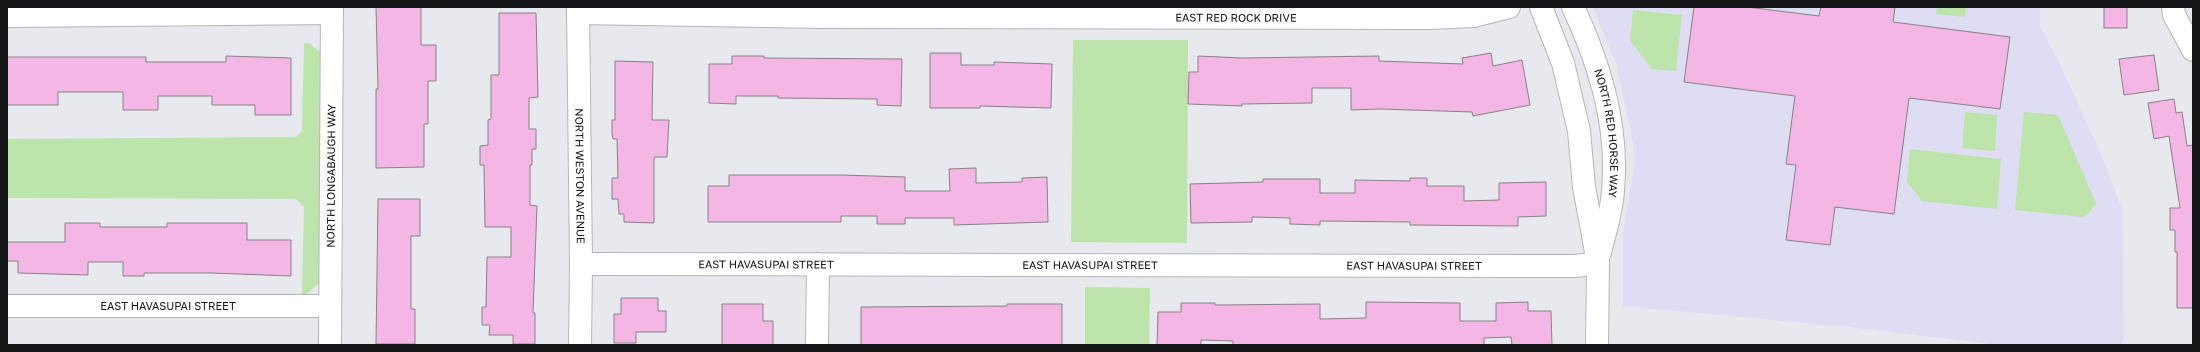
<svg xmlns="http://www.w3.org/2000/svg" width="2200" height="352" viewBox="0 0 2200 352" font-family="'Golos Text',sans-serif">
<rect width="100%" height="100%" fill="#e8e9ef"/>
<!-- education -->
<path fill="#dfddf3" d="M 1593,7 L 2040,7 L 2040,26 L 2059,62 L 2105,163 L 2123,213 L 2124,338 L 2122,345 L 2000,345 L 1849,327 L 1623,306 L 1623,234 L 1634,168 L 1633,144 L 1617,66 Z"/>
<!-- green -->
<g fill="#bde4aa">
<path d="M 1937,7 L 1966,7 L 1965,17 L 1936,14 Z"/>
<path d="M 1633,10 L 1682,15 L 1676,71 L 1652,69 L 1630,40 Z"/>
<path d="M 1073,40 L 1188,40 L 1187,243 L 1071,242 Z"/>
<path d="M 304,43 L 309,43 L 321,53 L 319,283 L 307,294 L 302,294 L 304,207 L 296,199 L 7,198 L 7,139 L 296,137 L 302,131 Z"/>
<path d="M 1965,112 L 1997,115 L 1995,151 L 1962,148 Z"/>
<path d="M 2024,112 L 2058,115 L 2096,204 L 2089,213 L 2082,217 L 2015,210 Z"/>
<path d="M 1910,149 L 2001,159 L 1997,209 L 1922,201 L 1907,182 Z"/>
<path d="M 1085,287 L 1150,288 L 1149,345 L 1085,345 Z"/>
</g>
<!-- building -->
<g fill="#f4b6e4" stroke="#878285">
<path d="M 376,7 L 421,7 L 421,45 L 436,45 L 436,81 L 428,81 L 428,124 L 424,124 L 424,167 L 376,168 L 376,89 L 378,89 Z"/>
<path d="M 1694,7 L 1747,7 L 1819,16 L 1821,7 L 1895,7 L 1893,22 L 2010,37 L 2000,109 L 1909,98 L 1894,214 L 1835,207 L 1830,245 L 1786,240 L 1796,165 L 1786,164 L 1795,96 L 1684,82 Z"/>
<rect x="2104" y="7" width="23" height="21"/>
<path d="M 499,13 L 536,13 L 538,97 L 529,98 L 529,129 L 536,129 L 536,149 L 532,149 L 532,165 L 530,165 L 530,205 L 537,206 L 533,313 L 535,313 L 535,344 L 513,344 L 513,335 L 489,335 L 490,325 L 482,325 L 482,307 L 486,307 L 487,257 L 511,257 L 511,227 L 485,227 L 484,165 L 480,165 L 480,146 L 488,145 L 488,120 L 491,119 L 491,75 L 499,75 Z"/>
<path d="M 930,53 L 961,53 L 961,65 L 994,65 L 994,62 L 1052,64 L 1051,108 L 980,106 L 980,108 L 930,108 Z"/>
<path d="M 1491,53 L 1493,66 L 1522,60 L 1530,105 L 1473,116 L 1472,112 L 1380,109 L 1351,110 L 1351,88 L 1312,88 L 1312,103 L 1242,104 L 1242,106 L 1188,104 L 1189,72 L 1198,72 L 1198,56 L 1243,58 L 1379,56 L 1379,61 L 1463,64 L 1462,58 Z"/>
<path d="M 2154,55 L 2159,90 L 2124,95 L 2119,59 Z"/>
<path d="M 226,56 L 291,58 L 291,115 L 255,115 L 255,105 L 212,105 L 212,96 L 158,96 L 158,110 L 123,110 L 123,92 L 58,92 L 58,105 L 7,105 L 7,57 L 146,57 L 146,62 L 226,62 Z"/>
<path d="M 732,56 L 764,56 L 764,58 L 902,59 L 901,106 L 877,105 L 877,99 L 778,98 L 778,96 L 736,96 L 736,104 L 709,103 L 709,64 L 732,64 Z"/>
<path d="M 615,61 L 653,62 L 652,120 L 669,120 L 667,157 L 654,157 L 654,223 L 624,222 L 624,214 L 619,214 L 618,199 L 612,199 L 612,178 L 618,178 L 617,139 L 613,139 L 612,134 L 612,120 L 615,120 Z"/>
<path d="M 2174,99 L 2176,113 L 2182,112 L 2187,146 L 2193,145 L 2193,308 L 2177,308 L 2177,252 L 2175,252 L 2175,230 L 2170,230 L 2170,208 L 2180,208 L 2169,136 L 2154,139 L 2148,103 Z"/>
<path d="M 976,168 L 976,183 L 1022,182 L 1022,178 L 1047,177 L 1048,222 L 954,225 L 954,218 L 905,218 L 905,224 L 877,224 L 877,216 L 841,216 L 841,222 L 708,222 L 708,186 L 729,186 L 729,175 L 841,175 L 905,177 L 905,191 L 950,191 L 949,169 Z"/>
<path d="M 1410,178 L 1427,178 L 1427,186 L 1464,186 L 1464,201 L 1499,200 L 1499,183 L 1546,182 L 1546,216 L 1518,217 L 1518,226 L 1410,225 L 1410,222 L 1320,221 L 1320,225 L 1290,224 L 1290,218 L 1252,217 L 1252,222 L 1191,223 L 1190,184 L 1263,182 L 1263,179 L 1320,179 L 1320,193 L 1355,193 L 1355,180 L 1410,181 Z"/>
<path d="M 378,199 L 420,199 L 420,236 L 411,236 L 411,309 L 415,309 L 415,344 L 376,344 Z"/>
<path d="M 65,223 L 100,223 L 100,227 L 167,227 L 167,223 L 247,223 L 247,240 L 291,240 L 291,276 L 212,273 L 144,273 L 144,276 L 123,276 L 123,262 L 88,262 L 88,275 L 18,273 L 18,261 L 7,261 L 7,242 L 65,242 Z"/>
<path d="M 621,298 L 658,298 L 658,311 L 666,311 L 666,332 L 636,332 L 636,343 L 614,343 L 614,314 L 621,314 Z"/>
<path d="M 1366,302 L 1460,303 L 1460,321 L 1496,321 L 1496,303 L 1528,302 L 1528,311 L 1551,311 L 1552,345 L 1512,345 L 1511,337 L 1484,338 L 1484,345 L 1233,345 L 1233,341 L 1201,340 L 1201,345 L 1157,345 L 1158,312 L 1181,312 L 1181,303 L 1215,303 L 1215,305 L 1320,304 L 1320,319 L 1366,318 Z"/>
<path d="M 722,304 L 763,304 L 763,321 L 773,321 L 773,345 L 722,345 Z"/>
<path d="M 1007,304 L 1062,304 L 1062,345 L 861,345 L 861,307 L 1007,306 Z"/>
</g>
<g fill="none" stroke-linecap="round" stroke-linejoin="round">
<defs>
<g id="minor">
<path id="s1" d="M 578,7 L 581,264 L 580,345"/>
<path d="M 1541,7 L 1563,63 L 1579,131 L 1584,187 L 1598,263 L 1597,345"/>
<path id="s2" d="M 1573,7 C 1600,64 1619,126 1613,190 C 1612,211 1605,232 1600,252"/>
<path d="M 2173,7 L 2174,15 L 2193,50"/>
<path id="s3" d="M 578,13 L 824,17 L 1431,18 L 1473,16 L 1509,7"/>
<path d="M 7,16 L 332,13"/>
<path id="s4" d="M 581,264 L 1575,266 L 1598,263"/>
<path id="s5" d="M 7,306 L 329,306"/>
<path id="s6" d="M 330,345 L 332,7"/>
<path d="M 817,345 L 818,264"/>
</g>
</defs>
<!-- minor casing -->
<use href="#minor" stroke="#b4b6bb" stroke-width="24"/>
<!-- minor -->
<use href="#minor" stroke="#fff" stroke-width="22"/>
</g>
<g text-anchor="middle" stroke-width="3.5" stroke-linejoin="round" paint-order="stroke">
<!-- street labels -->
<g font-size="11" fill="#151618" stroke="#fff">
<text dy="4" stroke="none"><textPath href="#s3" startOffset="658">EAST RED ROCK DRIVE</textPath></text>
<text dy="4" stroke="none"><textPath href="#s2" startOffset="132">NORTH RED HORSE WAY</textPath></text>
<text dy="4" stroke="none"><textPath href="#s6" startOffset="169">NORTH LONGABAUGH WAY</textPath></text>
<text dy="4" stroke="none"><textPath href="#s1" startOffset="169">NORTH WESTON AVENUE</textPath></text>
<text dy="4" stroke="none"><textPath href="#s4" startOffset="185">EAST HAVASUPAI STREET</textPath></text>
<text dy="4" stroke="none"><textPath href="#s4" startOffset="509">EAST HAVASUPAI STREET</textPath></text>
<text dy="4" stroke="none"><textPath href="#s4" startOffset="833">EAST HAVASUPAI STREET</textPath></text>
<text dy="4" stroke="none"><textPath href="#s5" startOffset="161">EAST HAVASUPAI STREET</textPath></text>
</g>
</g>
<!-- border -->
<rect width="2200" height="352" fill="none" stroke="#151618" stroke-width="16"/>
</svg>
